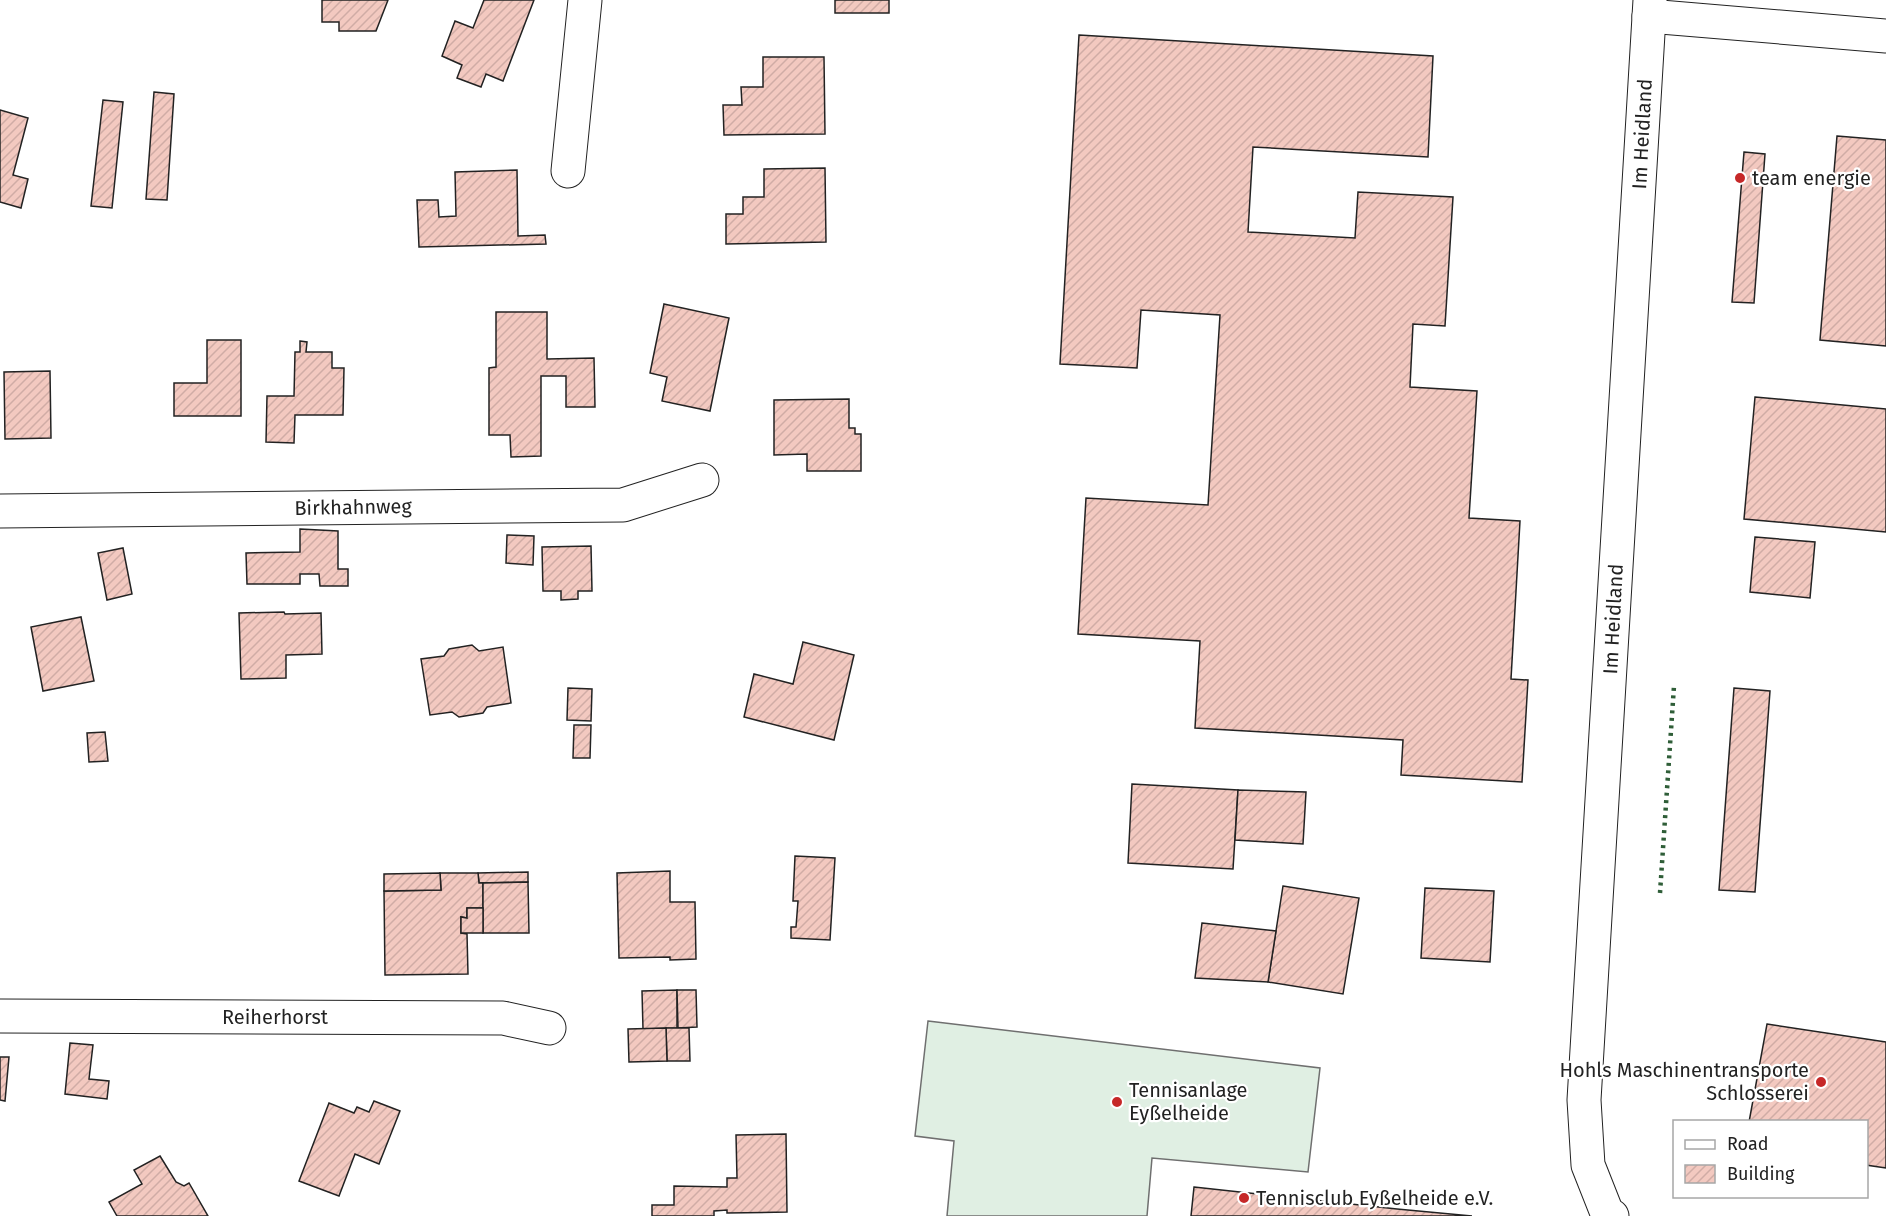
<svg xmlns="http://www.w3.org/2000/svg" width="1886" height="1216" viewBox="0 0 1886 1216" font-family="'Fira Sans',sans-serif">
<defs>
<pattern id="building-hatch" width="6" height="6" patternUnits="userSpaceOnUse" patternTransform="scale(1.5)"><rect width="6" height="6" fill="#f3c9c0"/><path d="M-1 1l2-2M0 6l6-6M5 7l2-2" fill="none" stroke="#d0aca5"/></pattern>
</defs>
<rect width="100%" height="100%" fill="#fff"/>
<!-- pitch -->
<path fill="#e0efe3" stroke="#6f6f6f" stroke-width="1.5" d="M 928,1021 L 1320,1068 L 1308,1172 L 1152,1158 L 1147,1216 L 947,1216 L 954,1141 L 915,1136 Z"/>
<!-- building -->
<g fill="url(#building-hatch)" stroke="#222" stroke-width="1.5">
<path d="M 322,0 L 388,0 L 376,31 L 339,31 L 339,22 L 322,22 Z"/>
<path d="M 484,0 L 534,0 L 503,81 L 486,74 L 481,87 L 457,78 L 462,65 L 442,56 L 455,21 L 473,28 Z"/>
<rect x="835" y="0" width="54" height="13"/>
<path d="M 1079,35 L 1433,56 L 1428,157 L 1253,147 L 1248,232 L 1355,238 L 1358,192 L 1453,197 L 1445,326 L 1413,324 L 1410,387 L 1477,391 L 1469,518 L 1520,521 L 1511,679 L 1528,680 L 1522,782 L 1401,775 L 1403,740 L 1195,728 L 1200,641 L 1078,634 L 1086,498 L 1208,505 L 1220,315 L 1141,310 L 1137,368 L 1060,364 Z"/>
<path d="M 763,57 L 824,57 L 825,134 L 724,135 L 723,105 L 742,105 L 741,87 L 763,87 Z"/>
<path d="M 154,92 L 174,94 L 167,200 L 146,199 Z"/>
<path d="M 103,100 L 123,102 L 112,208 L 91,206 Z"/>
<path d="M 0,110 L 28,118 L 13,175 L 28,179 L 21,208 L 0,202 Z"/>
<path d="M 1837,136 L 1886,140 L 1886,346 L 1820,340 Z"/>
<path d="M 1744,152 L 1765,154 L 1754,303 L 1732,302 Z"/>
<path d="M 825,168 L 826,242 L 726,244 L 726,214 L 743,214 L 743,197 L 764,197 L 764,169 Z"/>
<path d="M 517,170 L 518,236 L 545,235 L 546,244 L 419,247 L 417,200 L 438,200 L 439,217 L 456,216 L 455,172 Z"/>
<path d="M 664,304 L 729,318 L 710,411 L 662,401 L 667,377 L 650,373 Z"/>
<path d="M 496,312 L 547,312 L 547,359 L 594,358 L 595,407 L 566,407 L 566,376 L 541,376 L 541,456 L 511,457 L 510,435 L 489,435 L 489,368 L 496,367 Z"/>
<path d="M 207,340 L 241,340 L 241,416 L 174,416 L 174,383 L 207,383 Z"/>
<path d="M 300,341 L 307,342 L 306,352 L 332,352 L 332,368 L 344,368 L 343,415 L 295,415 L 294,443 L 266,442 L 267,396 L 294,396 L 295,352 L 300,352 Z"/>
<path d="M 50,371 L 51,438 L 5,439 L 4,372 Z"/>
<path d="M 1755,397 L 1886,409 L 1886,532 L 1744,519 Z"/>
<path d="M 849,399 L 849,428 L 855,428 L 855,434 L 861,434 L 861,471 L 807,471 L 807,454 L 774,455 L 774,400 Z"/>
<path d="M 300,529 L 338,531 L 338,569 L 348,569 L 348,586 L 320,586 L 319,574 L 300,574 L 300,584 L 247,584 L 246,553 L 300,552 Z"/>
<path d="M 507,535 L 534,536 L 533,565 L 506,563 Z"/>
<path d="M 1755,537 L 1815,542 L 1810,598 L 1750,592 Z"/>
<path d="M 591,546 L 592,591 L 578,591 L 578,599 L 561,600 L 561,591 L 543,591 L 542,547 Z"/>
<path d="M 123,548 L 132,594 L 107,600 L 98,553 Z"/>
<path d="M 284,612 L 285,614 L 321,613 L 322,654 L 286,655 L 286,678 L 241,679 L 239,613 Z"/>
<path d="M 81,617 L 94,681 L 43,691 L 31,627 Z"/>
<path d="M 803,642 L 854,655 L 834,740 L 744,717 L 754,674 L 793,684 Z"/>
<path d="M 472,645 L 479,651 L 503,647 L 511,703 L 487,707 L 483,713 L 459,717 L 452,712 L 430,715 L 421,659 L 444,656 L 449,649 Z"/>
<path d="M 568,688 L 592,689 L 591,721 L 567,720 Z"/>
<path d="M 1734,688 L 1770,691 L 1755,892 L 1719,890 Z"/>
<path d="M 574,725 L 591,725 L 590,758 L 573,758 Z"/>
<path d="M 105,732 L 108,761 L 89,762 L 87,733 Z"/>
<path d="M 1132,784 L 1238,790 L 1233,869 L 1128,863 Z"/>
<path d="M 1238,790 L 1306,792 L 1303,844 L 1235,840 Z"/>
<path d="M 795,856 L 835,858 L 830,940 L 791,938 L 791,927 L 796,927 L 798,901 L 793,901 Z"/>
<path d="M 670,871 L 670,902 L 695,902 L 696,959 L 670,960 L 670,957 L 619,958 L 617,873 Z"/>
<path d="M 528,872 L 528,882 L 479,883 L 478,873 Z"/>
<path d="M 440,873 L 478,873 L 479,883 L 483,883 L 483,908 L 467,908 L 467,918 L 461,917 L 461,933 L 467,934 L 468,974 L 385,975 L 384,891 L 441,890 Z"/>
<path d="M 440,873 L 441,890 L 384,891 L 384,874 Z"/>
<path d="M 528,882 L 529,933 L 483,933 L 483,883 Z"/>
<path d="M 1283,886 L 1359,898 L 1343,994 L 1268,982 Z"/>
<path d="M 1425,888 L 1494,891 L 1490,962 L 1421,958 Z"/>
<path d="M 467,908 L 483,908 L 483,933 L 461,933 L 461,917 L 467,918 Z"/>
<path d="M 1202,923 L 1276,931 L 1268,982 L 1195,978 Z"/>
<path d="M 677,990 L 677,1028 L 643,1029 L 642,991 Z"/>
<path d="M 677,990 L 696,990 L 697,1027 L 678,1028 Z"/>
<path d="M 1767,1024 L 1886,1042 L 1886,1168 L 1866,1165 L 1866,1122 L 1749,1122 Z"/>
<path d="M 666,1028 L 689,1028 L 690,1061 L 667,1061 Z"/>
<path d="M 666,1028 L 667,1061 L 629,1062 L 628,1029 Z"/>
<path d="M 70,1043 L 93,1045 L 89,1079 L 109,1081 L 107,1099 L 65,1094 Z"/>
<path d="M 0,1057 L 9,1057 L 5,1101 L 0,1100 Z"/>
<path d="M 374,1101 L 400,1111 L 379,1164 L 355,1154 L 339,1196 L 299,1181 L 329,1103 L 354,1113 L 357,1107 L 369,1112 Z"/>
<path d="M 786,1134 L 787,1212 L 727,1213 L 727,1210 L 714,1211 L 714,1216 L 652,1216 L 652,1205 L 674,1205 L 674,1186 L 727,1187 L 727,1178 L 737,1178 L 736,1135 Z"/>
<path d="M 160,1156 L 176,1182 L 184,1186 L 189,1183 L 208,1216 L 117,1216 L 109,1202 L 142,1184 L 134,1170 Z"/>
<path d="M 1194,1187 L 1397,1209 L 1472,1216 L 1191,1216 Z"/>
</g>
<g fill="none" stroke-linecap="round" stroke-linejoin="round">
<defs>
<g id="minor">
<path d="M 1649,16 L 1886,36"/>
<path d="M 568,171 L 585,0"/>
<path d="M 0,511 L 623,505 L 702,480"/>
<path d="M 0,1016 L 503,1018 L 549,1028"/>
</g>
<path id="tertiary" d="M 1612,1216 L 1607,1213 L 1588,1165 L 1584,1100 L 1650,0"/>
</defs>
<!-- minor casing -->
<use href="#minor" stroke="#222" stroke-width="35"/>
<!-- tertiary casing -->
<use href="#tertiary" stroke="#222" stroke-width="35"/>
<!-- minor -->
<use href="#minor" stroke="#fff" stroke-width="33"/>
<!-- tertiary -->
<use href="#tertiary" stroke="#fff" stroke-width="33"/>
<!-- hedge -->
<path stroke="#2f5e38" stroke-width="4.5" stroke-dasharray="3 4.5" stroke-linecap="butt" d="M 1660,893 L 1674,686"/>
</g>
<!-- markers -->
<g fill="#c62828" stroke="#fff" stroke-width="2">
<circle cx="1740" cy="178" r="6"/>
<circle cx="1821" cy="1082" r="6"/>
<circle cx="1117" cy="1102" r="6"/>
<circle cx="1244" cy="1198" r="6"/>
</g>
<g text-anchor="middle" stroke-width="4.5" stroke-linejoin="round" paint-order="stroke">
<!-- street labels -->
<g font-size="20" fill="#222" stroke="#fff">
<text transform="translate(1642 134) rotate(-87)" y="7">Im Heidland</text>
<text transform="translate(353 507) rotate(-1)" y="7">Birkhahnweg</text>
<text transform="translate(1613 619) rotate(-87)" y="7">Im Heidland</text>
<text x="275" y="1024">Reiherhorst</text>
</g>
<!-- poi labels -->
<g font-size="20" fill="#222" stroke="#fff" text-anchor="start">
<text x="1752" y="185">team energie</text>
<text x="1809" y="1077" text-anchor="end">Hohls Maschinentransporte<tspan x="1809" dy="23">Schlosserei</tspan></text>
<text x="1129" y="1097">Tennisanlage<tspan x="1129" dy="23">Eyßelheide</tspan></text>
<text x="1256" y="1205">Tennisclub Eyßelheide e.V.</text>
</g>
</g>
<!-- legend -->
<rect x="1673" y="1120" width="195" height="78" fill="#ffffff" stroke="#a7a7a7" stroke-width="1.5"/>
<rect x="1685" y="1140" width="30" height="9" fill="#ffffff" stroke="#a7a7a7" stroke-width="1.5"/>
<text x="1727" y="1150" font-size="18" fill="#222222">Road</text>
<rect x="1685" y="1165" width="30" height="18" fill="url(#building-hatch)" stroke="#a7a7a7" stroke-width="1.5"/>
<text x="1727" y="1180" font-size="18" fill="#222222">Building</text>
</svg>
